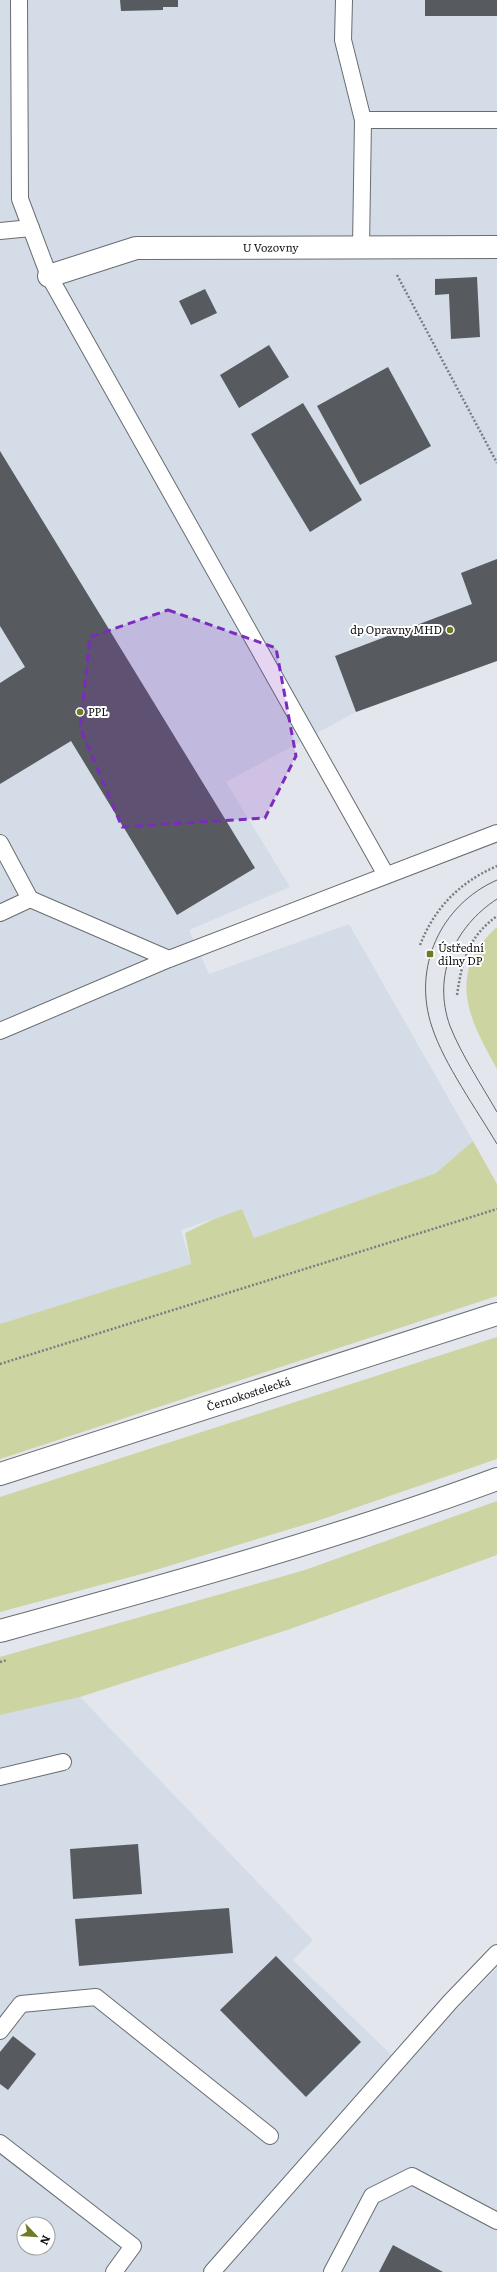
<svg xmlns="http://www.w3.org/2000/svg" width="497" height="2272" viewBox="0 0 497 2272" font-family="Literata,serif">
<rect width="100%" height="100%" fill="#e3e7ed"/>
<!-- built -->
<g fill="#d3dce7" fill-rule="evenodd">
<path d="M 0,0 L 497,0 L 497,661 L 356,712 L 226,782 L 290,887 L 189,930 L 209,974 L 349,924 L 473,1141 L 436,1173 L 254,1238 L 242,1209 L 181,1230 L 191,1264 L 0,1324 Z"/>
<path d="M 80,1697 L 313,1940 L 293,1960 L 402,2065 L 497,1968 L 497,2272 L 0,2272 L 0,1715 ZM 24,2224 L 48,2224 L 48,2248 L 24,2248 Z"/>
</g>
<!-- green -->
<g fill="#ccd4a2">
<path d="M 497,927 L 497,1069 C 469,1019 445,974 497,927 Z"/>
<path d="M 473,1141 L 497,1184 L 497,1296 L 0,1459 L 0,1324 L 191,1264 L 185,1233 L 214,1219 L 242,1209 L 254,1238 L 436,1173 Z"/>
<path d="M 497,1337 L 497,1459 L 320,1520 L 149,1572 L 0,1612 L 0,1497 Z"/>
<path d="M 497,1501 L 497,1555 L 290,1629 L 80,1697 L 0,1715 L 0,1657 L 305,1570 Z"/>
</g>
<!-- building -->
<g fill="#575b5f">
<path d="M 120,0 L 178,0 L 178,7 L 163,7 L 163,10 L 121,11 Z"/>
<rect x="425" y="0" width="72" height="16"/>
<path d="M 477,277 L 480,337 L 451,339 L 449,294 L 435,295 L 435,279 Z"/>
<path d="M 205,289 L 217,313 L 191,325 L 179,301 Z"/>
<path d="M 269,345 L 289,377 L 239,408 L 220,375 Z"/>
<path d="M 388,367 L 431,446 L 360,485 L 317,406 Z"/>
<path d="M 303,403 L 362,500 L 310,532 L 251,434 Z"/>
<path d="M 0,451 L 255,868 L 177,915 L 71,741 L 0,784 L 0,683 L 25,667 L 0,626 Z"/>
<path d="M 497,559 L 497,661 L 356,712 L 335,656 L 472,604 L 461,573 Z"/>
<path d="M 138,1844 L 142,1894 L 73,1899 L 70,1849 Z"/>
<path d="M 229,1908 L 233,1953 L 79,1966 L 75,1919 Z"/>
<path d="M 276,1956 L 361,2042 L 306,2097 L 220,2010 Z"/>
<path d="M 13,2036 L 36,2054 L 8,2090 L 0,2084 L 0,2052 Z"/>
<path d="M 393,2245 L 443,2272 L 379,2272 Z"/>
</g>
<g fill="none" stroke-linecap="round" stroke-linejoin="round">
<defs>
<g id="service">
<path d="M 19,0 L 20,199 L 49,276 L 386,875"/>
<path d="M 344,0 L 343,40 L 363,120 L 361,247"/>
<path d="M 363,120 L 497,120"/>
<path d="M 0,231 L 31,228"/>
<path d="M 0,843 L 30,899"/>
<path d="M 0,913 L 30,899 L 169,959"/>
<path d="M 0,1031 L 169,959 L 497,833"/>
<path d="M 0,1777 L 63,1762"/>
<path d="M 0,2031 L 21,2004 L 96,1997 L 270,2136"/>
<path d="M 0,2143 L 133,2246 L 114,2272"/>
<path d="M 212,2272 L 450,2002 L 497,1953"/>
<path d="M 332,2272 L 372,2196 L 412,2176 L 497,2221"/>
</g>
<g id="minor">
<path id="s1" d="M 49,276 L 136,248 L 497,247"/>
</g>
<g id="secondary">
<path id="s2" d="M 0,1474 L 497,1314"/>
<path d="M 0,1631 C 167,1585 335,1539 497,1479"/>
</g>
</defs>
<!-- service casing -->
<use href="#service" stroke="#696d71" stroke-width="18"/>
<!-- minor casing -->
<use href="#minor" stroke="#696d71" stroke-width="24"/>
<!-- secondary casing -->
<use href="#secondary" stroke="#696d71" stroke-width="24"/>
<!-- path -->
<g stroke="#7a7d81" stroke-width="2.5" stroke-dasharray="2 2" stroke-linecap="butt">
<path d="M 397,275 L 497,463"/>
<path d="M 420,945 C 435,907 460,882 497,866"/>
<path d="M 457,995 C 462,961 468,937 497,916"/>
<path d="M 0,1364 L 497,1209"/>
<path d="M 0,1662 L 7,1660"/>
</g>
<!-- service -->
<use href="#service" stroke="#fff" stroke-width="16"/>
<!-- minor -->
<use href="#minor" stroke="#fff" stroke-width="22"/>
<!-- secondary -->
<use href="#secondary" stroke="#fff" stroke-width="22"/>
<!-- tram -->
<g stroke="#626468" stroke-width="1">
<path d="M 497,880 C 440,905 412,968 432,1027 C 444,1064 477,1110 497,1144"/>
<path d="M 497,899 C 454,927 432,976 450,1026 C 462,1056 481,1084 497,1112"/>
</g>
</g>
<!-- marked area -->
<path fill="#7b2cbf" fill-opacity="0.2" stroke="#7b2cbf" stroke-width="3" stroke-dasharray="8 5" stroke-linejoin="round" d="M 168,610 L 276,648 L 296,756 L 265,818 L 122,827 L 80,728 L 90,637 Z"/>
<!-- markers -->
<g fill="#707923" stroke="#fff" stroke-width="1.5">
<circle cx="450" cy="630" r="4"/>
<circle cx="80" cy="712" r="4"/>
<rect x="426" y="950" width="8" height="8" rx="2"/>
</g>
<g text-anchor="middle" stroke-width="4" stroke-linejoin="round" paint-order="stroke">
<!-- street labels -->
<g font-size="11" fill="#111214" stroke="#fff">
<text dy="4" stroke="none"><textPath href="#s1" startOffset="226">U Vozovny</textPath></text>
<text dy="4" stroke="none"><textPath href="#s2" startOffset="261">Černokostelecká</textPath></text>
</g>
<!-- poi labels -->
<g font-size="11" fill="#111214" stroke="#fff" text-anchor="start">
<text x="442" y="634" text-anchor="end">dp Opravny MHD</text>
<text x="88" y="716">PPL</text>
<text x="438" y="952">Ústřední<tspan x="438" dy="13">dílny DP</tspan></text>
</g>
</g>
<!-- north arrow -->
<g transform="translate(36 2236) rotate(115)"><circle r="19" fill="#ffffff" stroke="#a0a0a1"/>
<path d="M0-3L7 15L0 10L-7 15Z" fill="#707923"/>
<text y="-6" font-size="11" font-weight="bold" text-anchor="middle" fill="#111214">N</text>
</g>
</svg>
